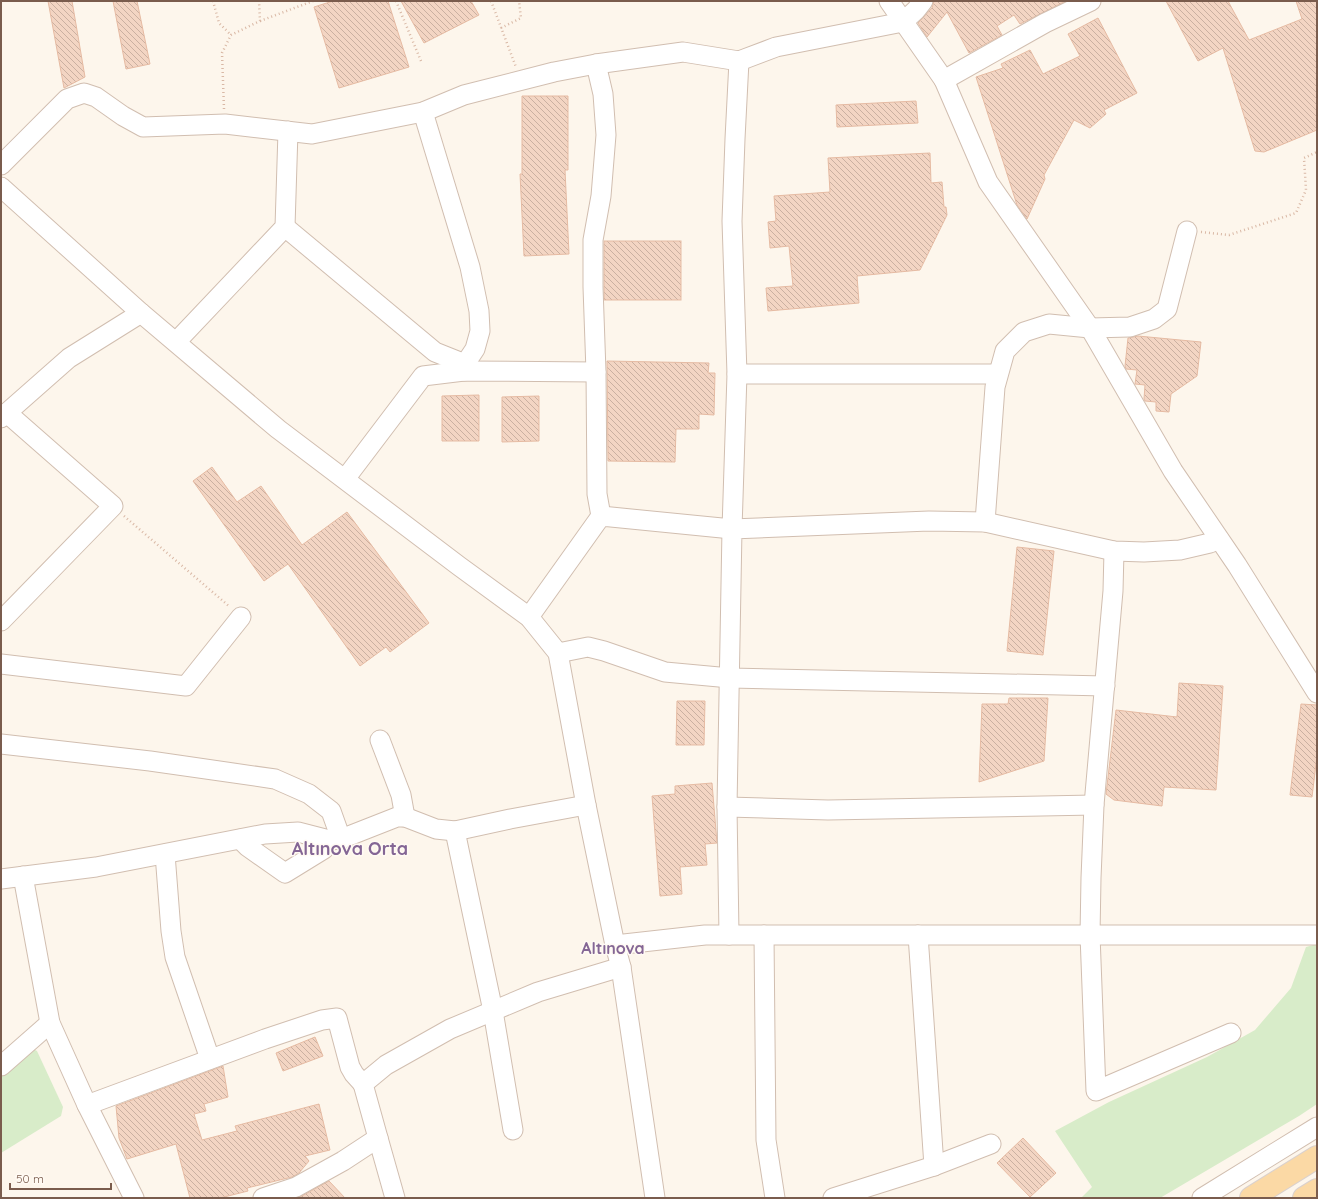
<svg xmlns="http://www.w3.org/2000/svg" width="1318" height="1199" viewBox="0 0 1318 1199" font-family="Quicksand,sans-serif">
<defs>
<pattern id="building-back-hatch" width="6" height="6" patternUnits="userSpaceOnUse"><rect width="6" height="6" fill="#f3d5c3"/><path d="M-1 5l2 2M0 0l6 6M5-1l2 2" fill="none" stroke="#cab0a1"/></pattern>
</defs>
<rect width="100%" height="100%" fill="#fdf6ec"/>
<!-- green -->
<g fill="#d8ecc9">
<path d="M 1317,944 L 1317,1104 L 1299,1116 L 1160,1198 L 1081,1198 L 1092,1187 L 1055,1131 L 1109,1102 L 1207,1057 L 1255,1030 L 1291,988 L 1306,947 Z"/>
<path d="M 33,1049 L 37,1051 L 63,1107 L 61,1116 L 1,1153 L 1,1076 Z"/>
</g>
<!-- building -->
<g fill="url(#building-back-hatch)" stroke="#e6bba3">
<path d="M 48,1 L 72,1 L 85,77 L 64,88 Z"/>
<path d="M 113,1 L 137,1 L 150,64 L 126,69 Z"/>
<path d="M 333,1 L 388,1 L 409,67 L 339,88 L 314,7 Z"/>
<path d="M 401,1 L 471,1 L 479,15 L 424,43 Z"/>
<path d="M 934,1 L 1066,1 L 1020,24 L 1014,15 L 997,26 L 1002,35 L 969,53 L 947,12 L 927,37 L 918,23 L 932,8 Z"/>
<path d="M 1166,1 L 1228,1 L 1249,40 L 1302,19 L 1296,1 L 1317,1 L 1317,130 L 1264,152 L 1255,151 L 1223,48 L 1198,61 Z"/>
<path d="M 1098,18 L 1137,93 L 1104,110 L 1106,114 L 1090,128 L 1074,120 L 1044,175 L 1045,179 L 1027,219 L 1017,205 L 976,77 L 1003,68 L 1001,64 L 1030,50 L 1043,74 L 1080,56 L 1068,34 Z"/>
<path d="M 522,96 L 568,96 L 568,170 L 565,170 L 569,254 L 524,256 L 520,174 L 522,174 Z"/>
<path d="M 916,101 L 918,123 L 837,127 L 836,105 Z"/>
<path d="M 930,153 L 931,183 L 942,182 L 944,207 L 946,207 L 947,215 L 920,270 L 857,276 L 859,303 L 768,311 L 766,288 L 793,286 L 789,246 L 770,248 L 768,222 L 776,221 L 774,196 L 830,192 L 828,158 Z"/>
<rect x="604" y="241" width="77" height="59"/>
<path d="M 1138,336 L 1201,342 L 1197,376 L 1171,394 L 1169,412 L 1156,411 L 1156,402 L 1145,401 L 1144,399 L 1145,385 L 1135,384 L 1137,370 L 1126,369 L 1125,366 L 1128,338 Z"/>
<path d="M 607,361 L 709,363 L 708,373 L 715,373 L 714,415 L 699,414 L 699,429 L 676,429 L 675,462 L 608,461 Z"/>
<path d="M 479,395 L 479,441 L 442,441 L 442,396 Z"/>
<path d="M 539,396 L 539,441 L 502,442 L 502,397 Z"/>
<path d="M 212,467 L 237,502 L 261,486 L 302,545 L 347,512 L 429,623 L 390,652 L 386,647 L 360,666 L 288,564 L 264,581 L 193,481 Z"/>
<path d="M 1017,547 L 1054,551 L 1043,655 L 1007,651 Z"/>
<path d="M 1179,683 L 1223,686 L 1216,790 L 1164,787 L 1162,806 L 1114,800 L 1106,794 L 1116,710 L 1177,717 Z"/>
<path d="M 1009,698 L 1048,698 L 1044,761 L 979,782 L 982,704 L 1008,704 Z"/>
<path d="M 677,701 L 705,701 L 704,745 L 676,745 Z"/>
<path d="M 1301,704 L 1317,705 L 1317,756 L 1312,797 L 1290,795 Z"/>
<path d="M 712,783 L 717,843 L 705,844 L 707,865 L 680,867 L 682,894 L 660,896 L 652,796 L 675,794 L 675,786 Z"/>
<path d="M 315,1037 L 323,1056 L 283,1071 L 276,1053 Z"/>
<path d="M 223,1066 L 228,1097 L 204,1104 L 206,1111 L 194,1114 L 202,1140 L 237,1131 L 235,1126 L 319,1104 L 330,1150 L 305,1156 L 309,1161 L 299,1173 L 292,1177 L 247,1188 L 248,1191 L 220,1198 L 190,1198 L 176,1144 L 127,1159 L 119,1138 L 116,1106 Z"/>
<path d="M 1023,1138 L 1056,1173 L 1030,1197 L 997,1163 Z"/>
<path d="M 329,1181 L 345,1198 L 299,1198 L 300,1197 Z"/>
</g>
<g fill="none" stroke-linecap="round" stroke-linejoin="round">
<defs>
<g id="minor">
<path d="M 889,1 L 944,80 L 1045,23 L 1091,1"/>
<path d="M 596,64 L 603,94 L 606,135 L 601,196 L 593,240 L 593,287 L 596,372 L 597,494 L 601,516"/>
<path d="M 944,80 L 988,182 L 1090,328 L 1173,471 L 1237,565 L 1317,693"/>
<path d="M 423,112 L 470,267 L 479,311 L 480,331 L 475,349 L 465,364 L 464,371"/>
<path d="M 1,165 L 67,99 L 84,93 L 96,97 L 123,116 L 143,127 L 225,124 L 312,134 L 423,112 L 464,95 L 554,72 L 596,64 L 683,52 L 739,61 L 776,47 L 903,22 L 916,10 L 923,1"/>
<path d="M 1,187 L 141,313 L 278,429 L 459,566 L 529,617 L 558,653 L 586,805 L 615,945 L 621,967 L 655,1198"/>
<path d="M 285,227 L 435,352 L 465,364"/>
<path d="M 176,342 L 285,227 L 288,131"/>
<path d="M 737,374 L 998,374"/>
<path d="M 1,418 L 69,358 L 141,313"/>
<path d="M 345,479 L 423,376 L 464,371 L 596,372"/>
<path d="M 985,522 L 995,387 L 1005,351 L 1024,332 L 1049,324 L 1090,328 L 1130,327 L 1154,319 L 1167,309 L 1187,231"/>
<path d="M 1114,551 L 1113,591 L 1094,805 L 1091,878 L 1090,935 L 1096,1091 L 1231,1033"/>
<path d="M 529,617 L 601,516 L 732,529 L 737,374 L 732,221 L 735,139 L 739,61"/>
<path d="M 1,621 L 113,506 L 7,413"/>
<path d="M 558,653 L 588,647 L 604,651 L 665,672 L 730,678 L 1105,686"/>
<path d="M 1,664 L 186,686 L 241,617"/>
<path d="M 380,740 L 401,795 L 405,817"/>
<path d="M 1,744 L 150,761 L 275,779 L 309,794 L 331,811 L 341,839"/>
<path d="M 727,807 L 828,810 L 1094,805"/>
<path d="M 455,831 L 493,1011 L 513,1130"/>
<path d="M 240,839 L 248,847 L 285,873 L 324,849 L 329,840"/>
<path d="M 165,854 L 171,931 L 175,957 L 210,1059"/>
<path d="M 23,876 L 50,1023 L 87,1105 L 134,1198"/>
<path d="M 1,879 L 96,867 L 265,834 L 298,832 L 329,840 L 341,839 L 397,817 L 405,817 L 436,829 L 455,831 L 510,819 L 586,805"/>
<path d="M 729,935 L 727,807 L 732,529 L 929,521 L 985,522 L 1114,551 L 1144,552 L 1180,550 L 1210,543 L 1219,539"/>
<path d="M 764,935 L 766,1140 L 775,1198"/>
<path d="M 918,935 L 934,1166"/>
<path d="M 615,945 L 705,935 L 1317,935"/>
<path d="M 1,1066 L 50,1023"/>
<path d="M 87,1105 L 265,1039 L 322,1020 L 337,1018 L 350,1067 L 354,1074 L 363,1084"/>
<path d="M 378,1138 L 395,1198"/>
<path d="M 263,1198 L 296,1187 L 343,1161 L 378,1138 L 363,1084 L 386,1065 L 450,1029 L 538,992 L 621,967"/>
<path d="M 833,1198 L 934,1166 L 991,1144"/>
<path d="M 1202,1198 L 1317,1127"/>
</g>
<g id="major">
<path d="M 1251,1198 L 1317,1157"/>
<path d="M 1304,1198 L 1317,1190"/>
</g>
</defs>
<!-- minor casing -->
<use href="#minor" stroke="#d1beb0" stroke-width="21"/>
<!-- major casing -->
<use href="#major" stroke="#dad1cd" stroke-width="24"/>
<!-- path -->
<g stroke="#d9b8a5" stroke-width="2.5" stroke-dasharray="1 3" stroke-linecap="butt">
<path d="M 213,1 L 219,23 L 231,35"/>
<path d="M 396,1 L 421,61"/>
<path d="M 491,1 L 516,67"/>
<path d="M 260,21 L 313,1"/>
<path d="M 501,28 L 521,18 L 519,1"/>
<path d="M 224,109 L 222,53 L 231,35 L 260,21 L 259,1"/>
<path d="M 1201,232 L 1229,235 L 1296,213 L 1306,190 L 1304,158 L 1317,152"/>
<path d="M 124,516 L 230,607"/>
</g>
<!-- minor -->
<use href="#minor" stroke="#fff" stroke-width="19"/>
<!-- major -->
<use href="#major" stroke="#fbd9a5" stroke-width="22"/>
</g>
<g text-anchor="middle" stroke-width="3" stroke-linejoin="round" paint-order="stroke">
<!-- quarter labels -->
<g font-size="16" font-weight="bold" fill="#846695" stroke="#fffaf3">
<text x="613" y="954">Altınova</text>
</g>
<!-- district labels -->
<g font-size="18" font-weight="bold" fill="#846695" stroke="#fffaf3">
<text x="350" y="855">Altınova Orta</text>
</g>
</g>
<!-- border -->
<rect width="1318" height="1199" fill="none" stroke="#7a5c4d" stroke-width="4"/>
<!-- scale -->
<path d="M10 1183v6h101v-6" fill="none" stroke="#7a5c4d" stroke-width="2"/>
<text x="16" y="1183" font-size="12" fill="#7a5c4d" stroke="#fffaf3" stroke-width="3" paint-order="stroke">50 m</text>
</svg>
